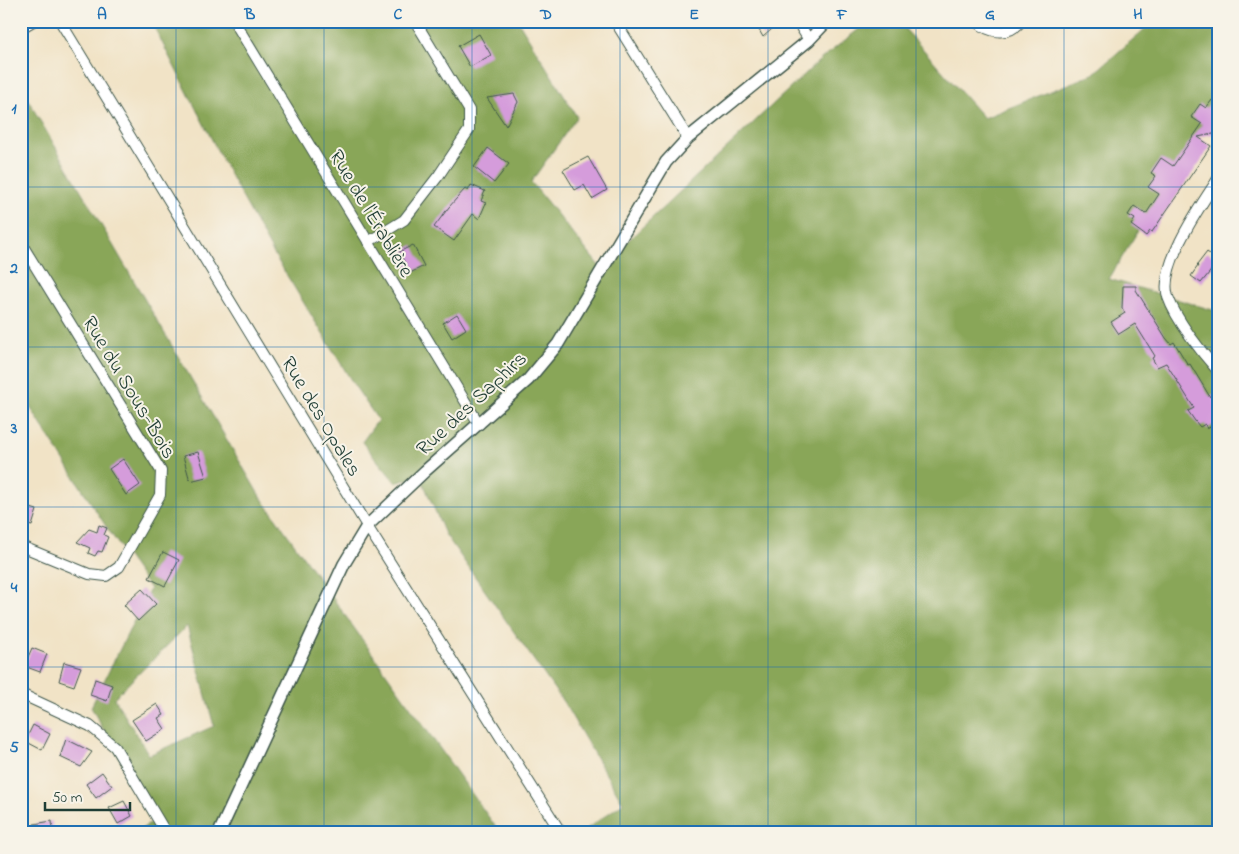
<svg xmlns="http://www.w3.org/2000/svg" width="1239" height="854" viewBox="0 0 1239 854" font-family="'Indie Flower',sans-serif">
<rect width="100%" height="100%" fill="#f7f3e8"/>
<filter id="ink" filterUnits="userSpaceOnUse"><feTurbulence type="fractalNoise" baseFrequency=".02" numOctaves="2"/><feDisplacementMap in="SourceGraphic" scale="10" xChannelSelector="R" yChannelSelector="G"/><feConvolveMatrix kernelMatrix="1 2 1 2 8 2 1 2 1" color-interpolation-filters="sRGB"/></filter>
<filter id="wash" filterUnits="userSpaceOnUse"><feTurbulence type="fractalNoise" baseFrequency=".0096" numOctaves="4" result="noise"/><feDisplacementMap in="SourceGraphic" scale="20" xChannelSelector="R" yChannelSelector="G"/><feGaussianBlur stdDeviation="1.12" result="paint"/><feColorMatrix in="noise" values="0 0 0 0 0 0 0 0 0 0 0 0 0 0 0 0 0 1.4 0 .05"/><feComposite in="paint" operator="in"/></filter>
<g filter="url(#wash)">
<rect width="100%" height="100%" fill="#f1e3c6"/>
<!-- forest -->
<g fill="#89a659" stroke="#547246" fill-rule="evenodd">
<path d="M 151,21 L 518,21 L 577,117 L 531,182 L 600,267 L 820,60 L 869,21 L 898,21 L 984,118 L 1093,74 L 1154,21 L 1218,21 L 1218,98 L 1109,279 L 1216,311 L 1218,309 L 1218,833 L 581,833 L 623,803 L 564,703 L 445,534 L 420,475 L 396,483 L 362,442 L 378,420 L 354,385 L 272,251 L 228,171 Z"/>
<path d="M 21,88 L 258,493 L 500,833 L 135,833 L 154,821 L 91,707 L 150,589 L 107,528 L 21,393 ZM 187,626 L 214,726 L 149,755 L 114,698 Z"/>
</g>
<g id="blocks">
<!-- building -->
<g fill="#d59cdb">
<path d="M 754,21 L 781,21 L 763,37 Z"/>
<path d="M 479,34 L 491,55 L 470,67 L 458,46 Z"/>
<path d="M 514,94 L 518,102 L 506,126 L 487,98 Z"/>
<path d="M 1212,100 L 1218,105 L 1218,133 L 1198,137 L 1211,146 L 1152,232 L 1150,231 L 1146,236 L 1131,225 L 1135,219 L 1128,215 L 1134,206 L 1146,214 L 1159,194 L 1148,187 L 1156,176 L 1151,173 L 1161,158 L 1173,166 L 1202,124 L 1191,117 L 1200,104 L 1206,108 Z"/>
<path d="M 488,148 L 509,164 L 494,183 L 474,167 Z"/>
<path d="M 588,157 L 607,190 L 592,199 L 584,185 L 575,190 L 563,170 Z"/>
<path d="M 471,185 L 485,191 L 481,201 L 486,203 L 479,219 L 473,214 L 454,241 L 434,227 L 449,207 L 465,189 L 468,191 Z"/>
<path d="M 413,245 L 424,266 L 410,273 L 399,252 Z"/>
<path d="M 1207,252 L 1218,260 L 1218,262 L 1201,283 L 1191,276 L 1198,266 L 1197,265 Z"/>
<path d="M 1123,286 L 1136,286 L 1136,290 L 1166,338 L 1171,344 L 1174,342 L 1188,365 L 1190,364 L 1210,397 L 1213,395 L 1218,402 L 1218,422 L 1207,429 L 1205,424 L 1200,427 L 1195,421 L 1188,411 L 1194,408 L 1166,363 L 1157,367 L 1152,358 L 1155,356 L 1135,324 L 1119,334 L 1111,322 L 1125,313 L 1122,308 Z"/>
<path d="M 457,314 L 466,329 L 452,338 L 443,323 Z"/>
<path d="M 198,452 L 206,477 L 190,481 L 183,456 Z"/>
<path d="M 123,459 L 140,485 L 126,495 L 109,469 Z"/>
<path d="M 21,505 L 37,510 L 32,526 L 21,523 Z"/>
<path d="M 99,525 L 107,528 L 104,535 L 108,537 L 102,552 L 98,551 L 95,556 L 88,553 L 90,548 L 77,542 L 89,529 L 97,532 Z"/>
<path d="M 163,552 L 179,560 L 165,586 L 149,578 Z"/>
<path d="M 142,589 L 156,604 L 138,621 L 124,605 Z"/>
<path d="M 32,648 L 47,654 L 40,672 L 24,666 Z"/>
<path d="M 64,662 L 81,667 L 74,686 L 59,681 Z"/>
<path d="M 95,679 L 112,685 L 107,701 L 90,695 Z"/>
<path d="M 157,704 L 164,715 L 158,718 L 165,729 L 146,741 L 132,720 Z"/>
<path d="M 33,725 L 50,734 L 42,750 L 25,741 Z"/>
<path d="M 66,739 L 92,752 L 81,767 L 60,757 Z"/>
<path d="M 102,772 L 112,786 L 96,798 L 86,784 Z"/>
<path d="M 124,801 L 132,816 L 118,824 L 109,808 Z"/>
<path d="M 52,821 L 53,833 L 35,833 L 34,824 Z"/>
</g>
</g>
</g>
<g filter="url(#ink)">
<use href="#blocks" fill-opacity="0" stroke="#3e564a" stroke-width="1"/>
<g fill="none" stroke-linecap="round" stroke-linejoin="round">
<defs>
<g id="minor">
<path d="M 60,21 L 367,526 L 558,828"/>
<path d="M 234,21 L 479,424"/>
<path d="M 615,21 L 688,138"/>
<path d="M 797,21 L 809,40"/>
<path d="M 977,21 C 989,34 1010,36 1021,21"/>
<path d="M 21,28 L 33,21"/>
<path d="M 1218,179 C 1201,205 1158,266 1168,297 C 1176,320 1202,353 1218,371"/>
<path d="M 368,242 L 404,220 L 439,175 L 469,130 L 469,110 L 415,21"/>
<path d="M 21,243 L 161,471 L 160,495 L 119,567 L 106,576 L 89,574 L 21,546"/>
<path d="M 21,694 L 90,726 L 115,747 L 166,833"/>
</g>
<path id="tertiary" d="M 219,833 L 344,564 L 367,526 L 425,471 L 528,380 L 558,344 L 666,162 L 688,138 L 809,40 L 827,21"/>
</defs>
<!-- minor casing -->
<use href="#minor" stroke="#3e564a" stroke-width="12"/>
<!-- tertiary casing -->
<use href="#tertiary" stroke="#3e564a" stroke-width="14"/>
<!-- minor -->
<use href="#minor" stroke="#fff" stroke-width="10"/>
<!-- tertiary -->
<use href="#tertiary" stroke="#fff" stroke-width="11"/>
</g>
</g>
<!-- grid -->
<path fill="none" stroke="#1f6fb2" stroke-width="1" stroke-opacity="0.55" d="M 176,21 L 176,833M 324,21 L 324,833M 472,21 L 472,833M 620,21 L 620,833M 768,21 L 768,833M 916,21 L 916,833M 1064,21 L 1064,833M 21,187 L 1218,187M 21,347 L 1218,347M 21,507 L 1218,507M 21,667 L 1218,667"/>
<g text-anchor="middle" stroke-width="4" stroke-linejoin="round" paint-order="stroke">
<!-- street labels -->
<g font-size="21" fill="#1f3d34" stroke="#f7f3e8">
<text transform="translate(372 213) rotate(59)" y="7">Rue de l'Érablière</text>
<text transform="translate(130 387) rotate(59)" y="7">Rue du Sous-Bois</text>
<text transform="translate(471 403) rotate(-43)" y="7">Rue des Saphirs</text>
<text transform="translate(322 416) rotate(59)" y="7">Rue des Opales</text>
</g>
</g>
<!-- margin -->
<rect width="1239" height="854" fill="none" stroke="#f7f3e8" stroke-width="55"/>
<!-- scale -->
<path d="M45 802v8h85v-8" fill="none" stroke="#1f3d34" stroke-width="2.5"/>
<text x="52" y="802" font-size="15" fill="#1f3d34" stroke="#f7f3e8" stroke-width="4" paint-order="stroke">50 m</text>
<rect x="28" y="28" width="1184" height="798" fill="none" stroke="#1f6fb2" stroke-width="2"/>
<g font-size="16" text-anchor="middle" font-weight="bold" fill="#1f6fb2">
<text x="102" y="19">A</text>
<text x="250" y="19">B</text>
<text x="398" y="19">C</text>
<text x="546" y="19">D</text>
<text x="694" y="19">E</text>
<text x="842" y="19">F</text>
<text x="990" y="19">G</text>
<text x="1138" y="19">H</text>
<text x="14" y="113">1</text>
<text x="14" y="273">2</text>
<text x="14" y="433">3</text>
<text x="14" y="592">4</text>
<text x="14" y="752">5</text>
</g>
</svg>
